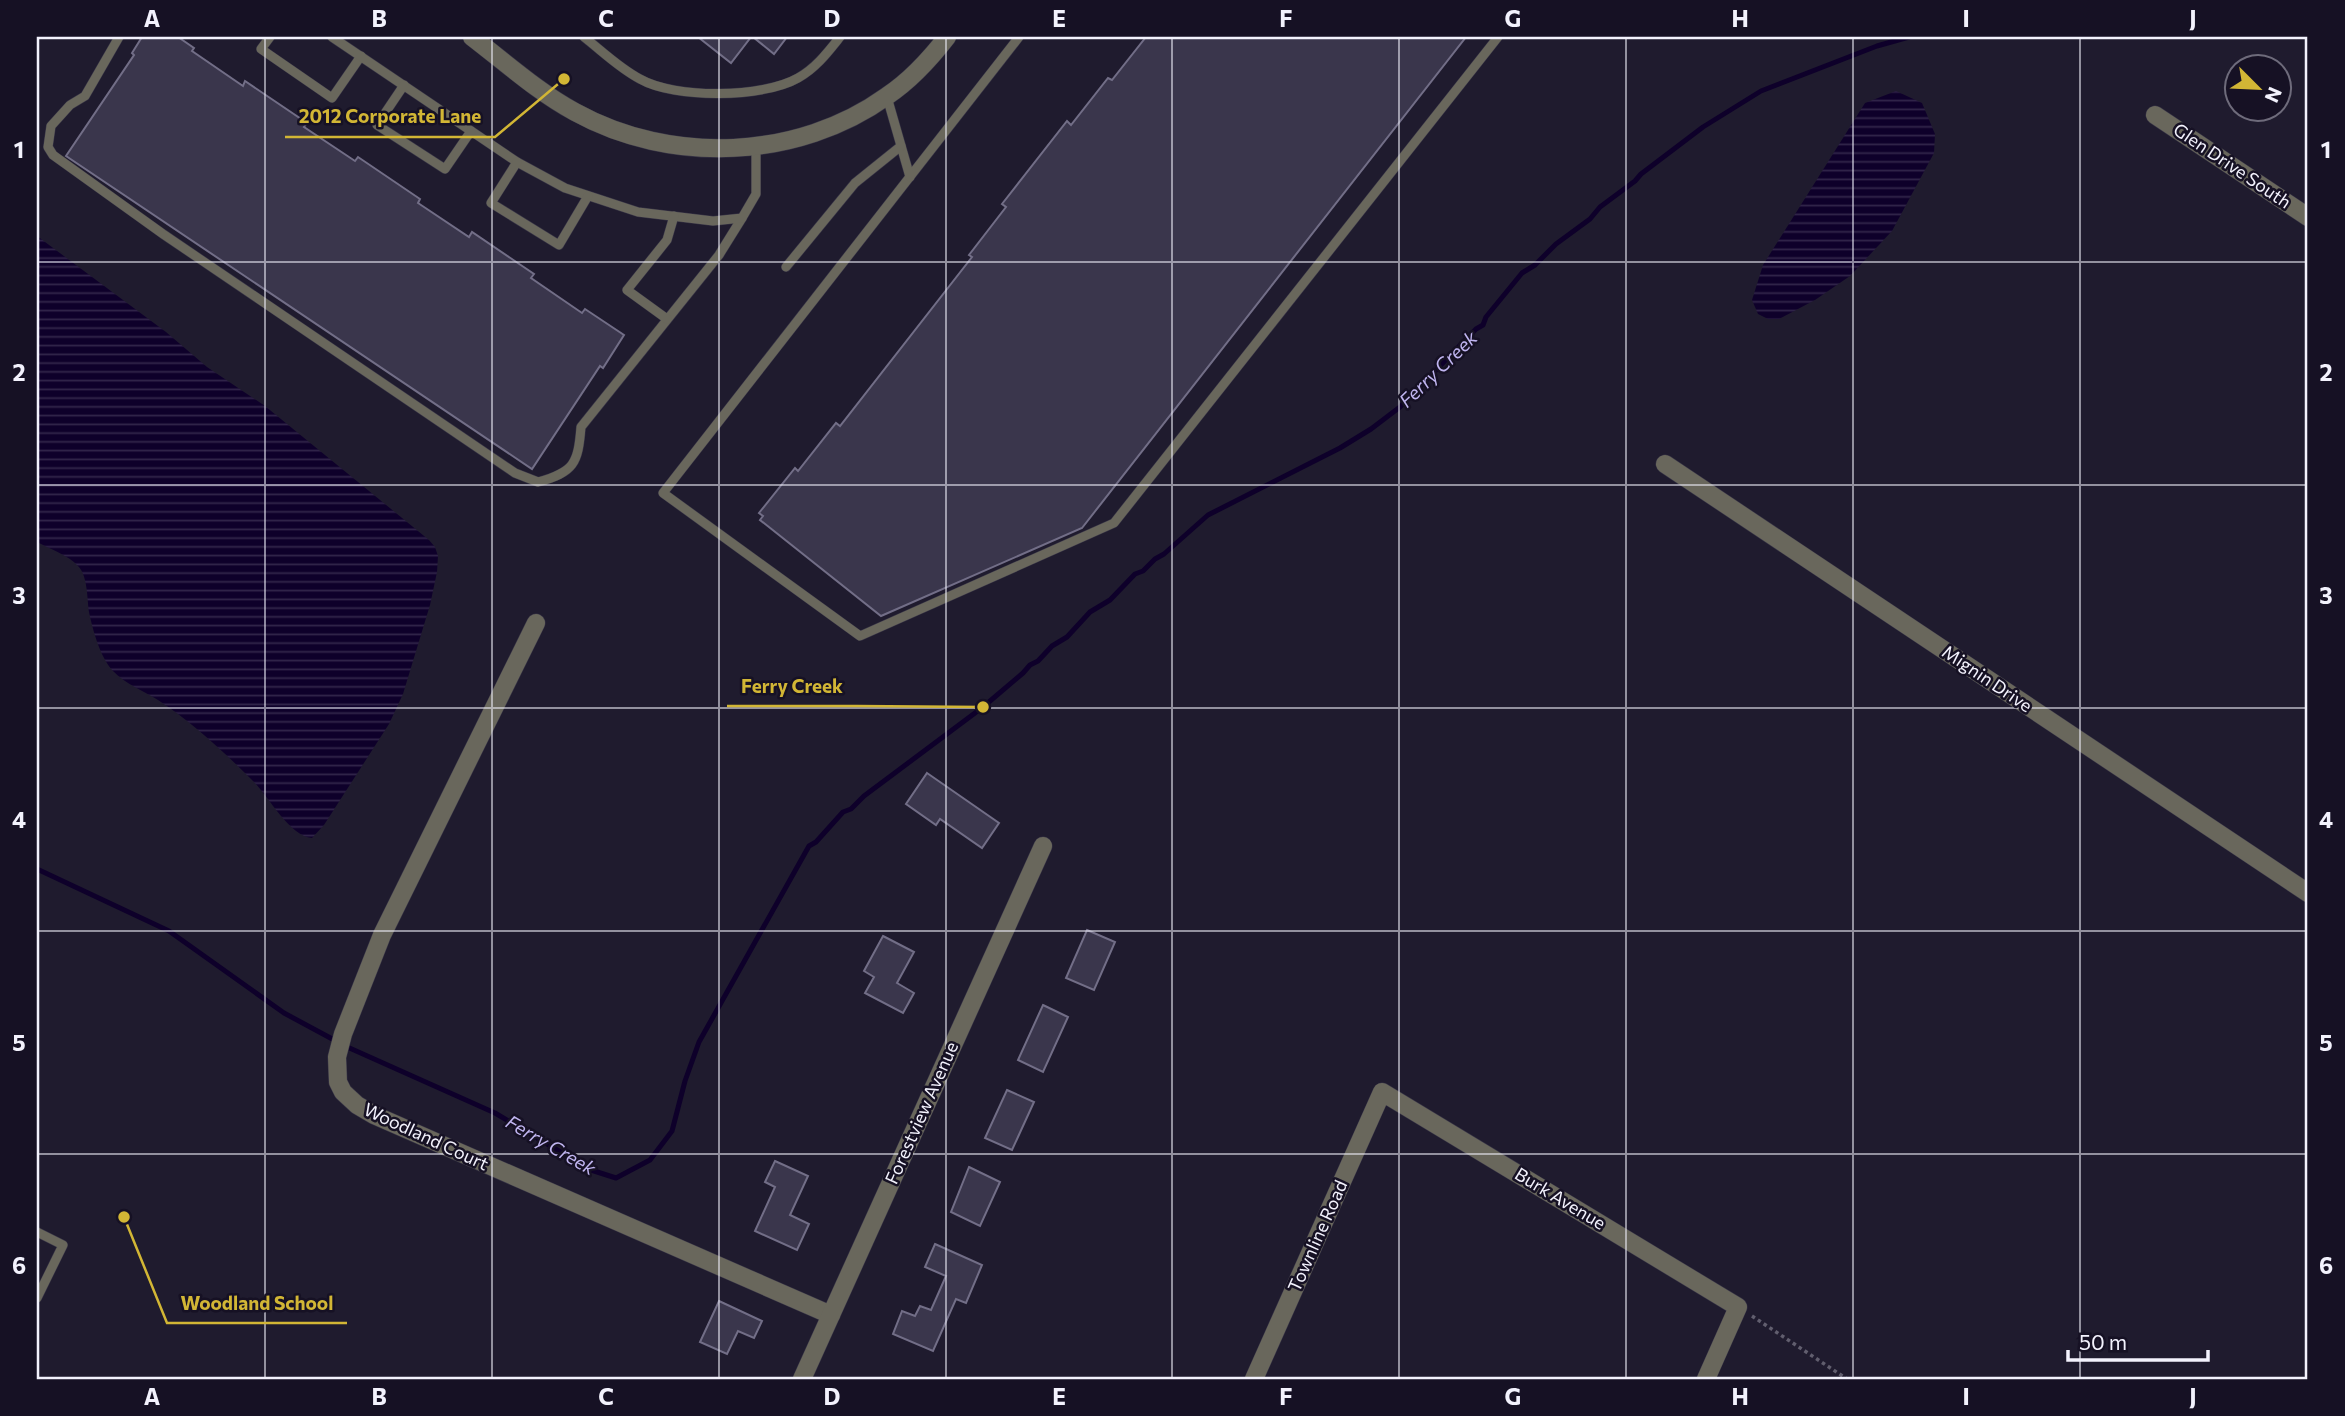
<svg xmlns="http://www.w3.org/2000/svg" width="2345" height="1416" viewBox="0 0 2345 1416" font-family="Commissioner,sans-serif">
<defs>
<pattern id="water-rules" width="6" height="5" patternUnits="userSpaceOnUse" patternTransform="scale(1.75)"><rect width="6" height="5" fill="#0e002a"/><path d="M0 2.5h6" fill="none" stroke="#32264a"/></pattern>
</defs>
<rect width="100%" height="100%" fill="#1f1b2e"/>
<!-- water -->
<g fill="url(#water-rules)">
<path d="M 1896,91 L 1922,103 L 1935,134 L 1934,153 L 1892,231 L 1850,276 L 1815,300 L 1779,319 L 1768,319 L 1758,314 L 1752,300 L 1763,265 L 1865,103 Z"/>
<path d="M 37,236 L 166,332 L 207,367 L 265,406 L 429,540 L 435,547 L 438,556 L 437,572 L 430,605 L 403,694 L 389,724 L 324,825 L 312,838 C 289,836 268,795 252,780 C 223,751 192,722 158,700 C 144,691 125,684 113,671 C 100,657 93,631 89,612 C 87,599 88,576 78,566 C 68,555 50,549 37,542 Z"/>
</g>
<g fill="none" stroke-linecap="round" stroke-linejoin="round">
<!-- stream -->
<g stroke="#0e002a" stroke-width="5">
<path d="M 37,869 L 169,931 L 284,1013 L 336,1041"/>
<path d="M 345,1046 L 495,1113 L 591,1170 L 616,1178 L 650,1160 L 672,1131 L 685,1081 L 699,1042 L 809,846 L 816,842 L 843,812 L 851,809 L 864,796 L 983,707 L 1023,673 L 1030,665 L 1038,661 L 1052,646 L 1067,637 L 1090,612 L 1110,600 L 1135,574 L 1143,571 L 1155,559 L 1164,554 L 1208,515 L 1340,448 L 1371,429 L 1400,407 L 1476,329 L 1483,325 L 1486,317 L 1522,273 L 1535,265 L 1556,244 L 1590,219 L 1600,207 L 1635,181 L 1641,174 L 1703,127 L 1761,91 L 1877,46 L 1909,37"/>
</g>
</g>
<!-- building -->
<g fill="#3a364c" stroke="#726e87" stroke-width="2">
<path d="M 142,37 L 178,37 L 194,48 L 192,51 L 243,86 L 245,81 L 307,123 L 304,127 L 355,161 L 358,157 L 420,199 L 418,203 L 469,237 L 472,232 L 534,274 L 531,278 L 582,313 L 585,309 L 624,335 L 603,368 L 600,366 L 532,469 L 66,156 L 134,55 L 132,53 Z"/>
<path d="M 698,37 L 751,37 L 731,63 Z"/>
<path d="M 753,37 L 787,37 L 774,54 Z"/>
<path d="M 1146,37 L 1466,37 L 1082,528 L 881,616 L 760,520 L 763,516 L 759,513 L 795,468 L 798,471 L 836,423 L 840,426 L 972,257 L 969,255 L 1006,207 L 1002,204 L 1067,121 L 1071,125 L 1108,78 L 1112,80 Z"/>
<path d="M 927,773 L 999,823 L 982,848 L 940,819 L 936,825 L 906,804 Z"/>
<path d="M 1087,930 L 1115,942 L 1094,990 L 1066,978 Z"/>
<path d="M 883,936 L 914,952 L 897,983 L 914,993 L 903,1013 L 865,993 L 874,977 L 864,971 Z"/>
<path d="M 1043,1005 L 1068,1017 L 1043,1072 L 1018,1060 Z"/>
<path d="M 1007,1090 L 1034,1102 L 1012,1150 L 985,1138 Z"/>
<path d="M 775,1161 L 808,1176 L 790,1215 L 809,1224 L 797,1250 L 755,1231 L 775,1187 L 765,1182 Z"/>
<path d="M 969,1167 L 1000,1182 L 980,1226 L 951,1212 Z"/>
<path d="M 935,1244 L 982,1265 L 966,1303 L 956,1299 L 933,1351 L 893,1334 L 902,1311 L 915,1316 L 920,1306 L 931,1310 L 946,1276 L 925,1267 Z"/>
<path d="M 719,1301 L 762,1321 L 754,1338 L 738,1331 L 727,1354 L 700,1342 Z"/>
</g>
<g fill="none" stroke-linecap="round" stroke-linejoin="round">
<defs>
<g id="lane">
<path d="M 119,37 L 85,96 L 70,105 L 51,126 L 48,147 L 53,155 L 163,234 L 515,473 L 538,482 C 574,472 578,464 581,427 L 719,255 L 742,218"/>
<path d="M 270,37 L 261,49 L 332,98 L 361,56"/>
<path d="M 332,37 L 517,162 L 565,188 L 638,212 L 713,221 L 742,218 L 756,194 L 756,147"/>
<path d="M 584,37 C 602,51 619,68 640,79 C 675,99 763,98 798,78 C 816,68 828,52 840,37"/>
<path d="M 1019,37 L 663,493 L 860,636 L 1114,523 L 1498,37"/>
<path d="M 404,85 L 377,125 L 445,169 L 471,131"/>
<path d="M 887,97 L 910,177"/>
<path d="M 517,162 L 491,203 L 559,245 L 588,196"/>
<path d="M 786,267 L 855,183 L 901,146"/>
<path d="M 667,319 L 627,290 L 667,240 L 674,216"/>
<path d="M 37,1232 L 63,1245 L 37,1298"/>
</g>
<g id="street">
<path d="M 472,37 C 506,63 538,92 575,112 C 671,165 798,160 887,96 C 911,80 930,59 947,37"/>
<path d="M 2155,115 L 2308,217"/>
<path d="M 1665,464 L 2308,893"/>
<path d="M 536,623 L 382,935 L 343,1034 L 337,1057 L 338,1082 L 343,1092 L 357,1105 L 374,1115 L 831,1315"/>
<path d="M 802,1379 L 1043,846"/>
<path d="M 1254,1379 L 1382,1092 L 1738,1307 L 1706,1379"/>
</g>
</defs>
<!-- lane casing -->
<use href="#lane" stroke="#383547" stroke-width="10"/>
<!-- street casing -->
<use href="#street" stroke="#383547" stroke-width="19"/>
<!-- path -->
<path stroke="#615e6e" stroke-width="3.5" stroke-dasharray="3.5 3.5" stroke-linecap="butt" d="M 1752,1316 L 1847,1379"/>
<!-- lane -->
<use href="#lane" stroke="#69675c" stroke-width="9"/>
<!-- street -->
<use href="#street" stroke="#69675c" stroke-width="18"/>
</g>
<!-- grid -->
<path fill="none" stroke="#f3f2fd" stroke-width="2" stroke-opacity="0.55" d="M 265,37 L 265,1379M 492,37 L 492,1379M 719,37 L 719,1379M 946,37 L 946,1379M 1172,37 L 1172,1379M 1399,37 L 1399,1379M 1626,37 L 1626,1379M 1853,37 L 1853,1379M 2080,37 L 2080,1379M 37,262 L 2308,262M 37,485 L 2308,485M 37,708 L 2308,708M 37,931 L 2308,931M 37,1154 L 2308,1154"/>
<g text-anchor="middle" stroke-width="5" stroke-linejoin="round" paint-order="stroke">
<!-- street labels -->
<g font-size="18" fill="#f3f2fd" stroke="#161124">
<text transform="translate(2232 166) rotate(34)" y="6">Glen Drive South</text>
<text transform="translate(1987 679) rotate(34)" y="6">Mignin Drive</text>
<text transform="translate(922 1113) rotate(-66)" y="6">Forestview Avenue</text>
<text transform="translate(426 1137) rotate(25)" y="6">Woodland Court</text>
<text transform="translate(1560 1199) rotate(31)" y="6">Burk Avenue</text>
<text transform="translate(1318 1236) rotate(-66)" y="6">Townline Road</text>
</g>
<!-- water labels -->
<g font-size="19" font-style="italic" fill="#c0b5f0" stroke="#161124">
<text transform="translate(1438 369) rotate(-44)" y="7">Ferry Creek</text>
<text transform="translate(551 1145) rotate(30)" y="7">Ferry Creek</text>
</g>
</g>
<!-- callouts -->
<path fill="none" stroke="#d2b635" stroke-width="2.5" d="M564 79L495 137H285M983 707L857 706H727M124 1217L167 1323H347"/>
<g fill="#d2b635" stroke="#161124" stroke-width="2.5">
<circle cx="564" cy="79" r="7"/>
<circle cx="983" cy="707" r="7"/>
<circle cx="124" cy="1217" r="7"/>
</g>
<g font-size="19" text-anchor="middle" font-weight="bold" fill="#d2b635" stroke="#161124" stroke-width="5" stroke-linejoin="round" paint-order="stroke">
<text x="390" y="123">2012 Corporate Lane</text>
<text x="792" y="693">Ferry Creek</text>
<text x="257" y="1310">Woodland School</text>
</g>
<!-- border -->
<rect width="2345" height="1416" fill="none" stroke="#161124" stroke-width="77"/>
<!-- north arrow -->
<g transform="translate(2258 88) rotate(114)"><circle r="33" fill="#161124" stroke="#6e6b7b" stroke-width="2"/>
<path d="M0-5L12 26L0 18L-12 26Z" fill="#d2b635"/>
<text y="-10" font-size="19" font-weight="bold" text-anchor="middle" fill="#f3f2fd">N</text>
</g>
<!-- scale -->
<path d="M2068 1350v10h140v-10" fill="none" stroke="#f3f2fd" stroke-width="3.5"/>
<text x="2079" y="1350" font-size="21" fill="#f3f2fd" stroke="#161124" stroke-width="5" paint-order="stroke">50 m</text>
<rect x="38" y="38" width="2268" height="1340" fill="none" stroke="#f3f2fd" stroke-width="2.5"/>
<g font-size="23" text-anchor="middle" font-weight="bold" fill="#f3f2fd">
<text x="152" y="27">A</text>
<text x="379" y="27">B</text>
<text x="606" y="27">C</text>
<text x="832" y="27">D</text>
<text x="1059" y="27">E</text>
<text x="1286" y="27">F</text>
<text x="1513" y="27">G</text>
<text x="1740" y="27">H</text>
<text x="1966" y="27">I</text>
<text x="2193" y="27">J</text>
<text x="19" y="158">1</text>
<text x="2326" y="158">1</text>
<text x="19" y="381">2</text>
<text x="2326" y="381">2</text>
<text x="19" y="604">3</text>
<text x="2326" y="604">3</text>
<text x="19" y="828">4</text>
<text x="2326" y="828">4</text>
<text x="19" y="1051">5</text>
<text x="2326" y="1051">5</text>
<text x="19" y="1274">6</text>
<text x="2326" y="1274">6</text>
<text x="152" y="1405">A</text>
<text x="379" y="1405">B</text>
<text x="606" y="1405">C</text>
<text x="832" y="1405">D</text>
<text x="1059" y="1405">E</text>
<text x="1286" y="1405">F</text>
<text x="1513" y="1405">G</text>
<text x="1740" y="1405">H</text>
<text x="1966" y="1405">I</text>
<text x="2193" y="1405">J</text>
</g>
</svg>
